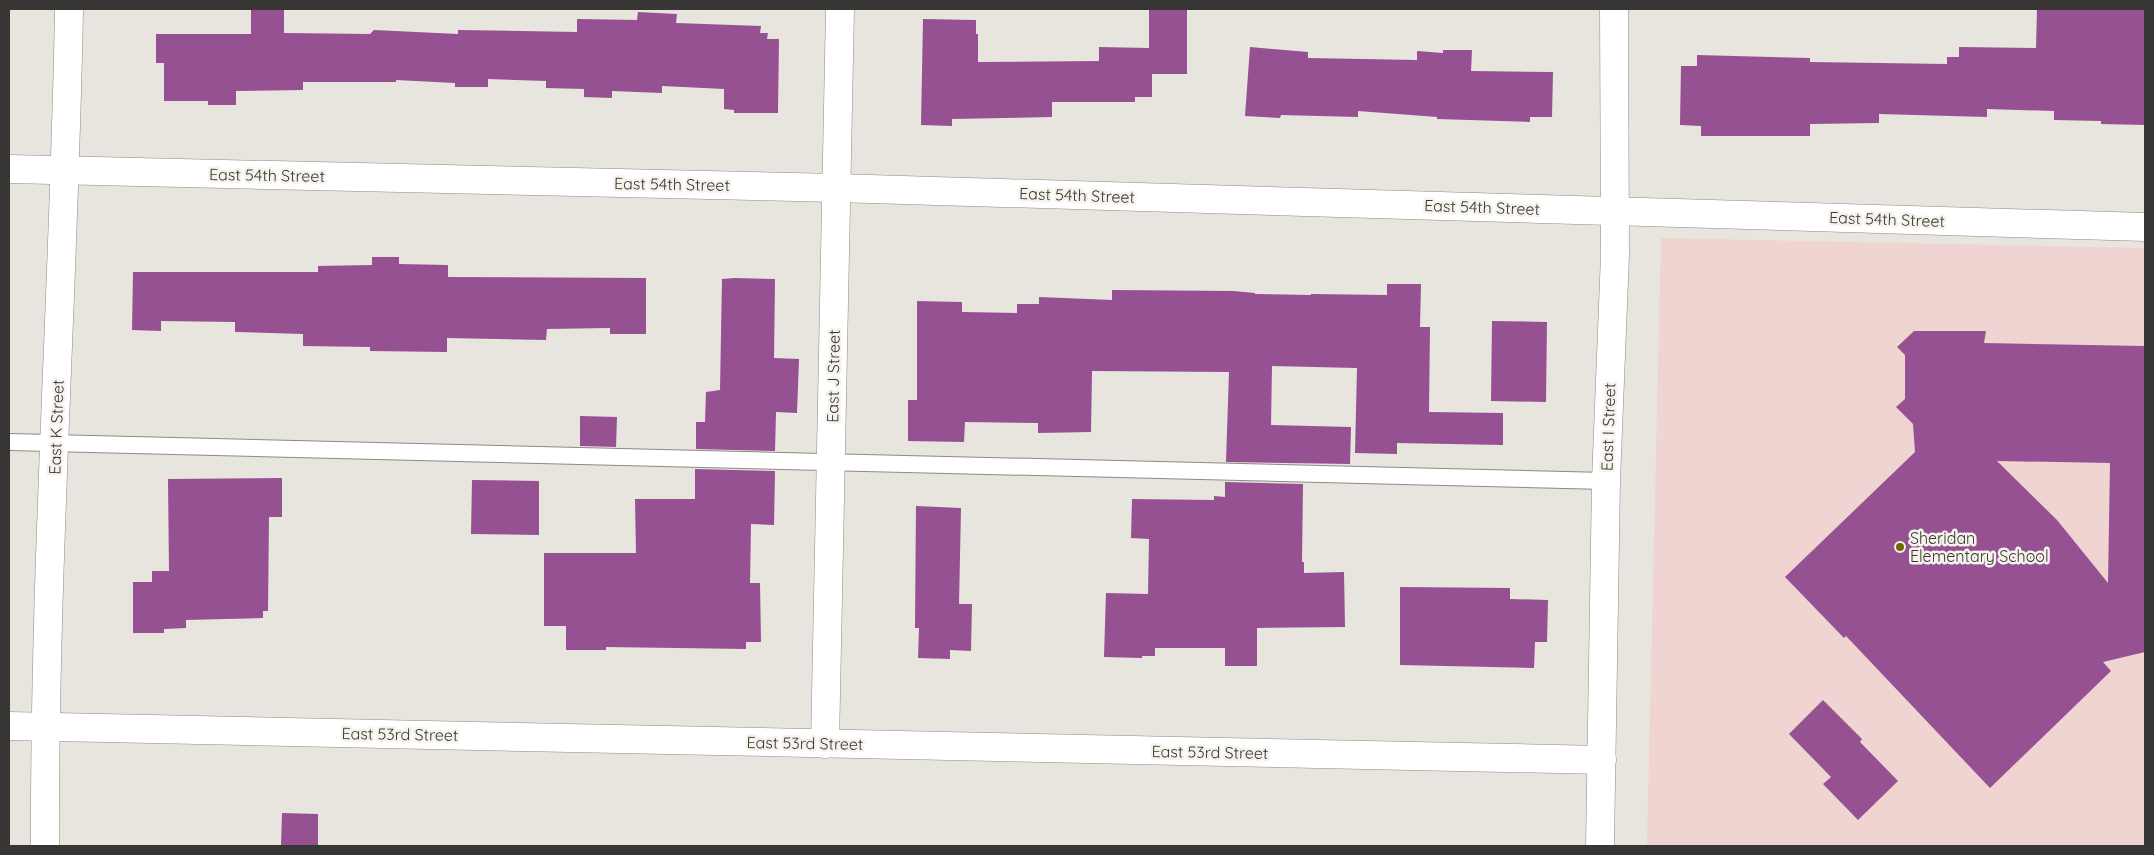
<svg xmlns="http://www.w3.org/2000/svg" width="2154" height="855" viewBox="0 0 2154 855" font-family="Quicksand,sans-serif">
<rect width="100%" height="100%" fill="#e8e4de"/>
<!-- education -->
<path fill="#efd4d1" d="M 1661,238 L 2145,248 L 2145,846 L 1647,846 Z"/>
<!-- building -->
<g fill="#955192" fill-rule="evenodd">
<path d="M 251,9 L 284,9 L 284,33 L 370,34 L 374,30 L 458,34 L 458,30 L 577,32 L 577,19 L 637,20 L 638,12 L 677,14 L 676,23 L 761,26 L 760,33 L 768,33 L 767,39 L 779,39 L 778,113 L 734,113 L 734,110 L 724,109 L 724,89 L 662,86 L 662,93 L 612,91 L 612,98 L 584,97 L 584,89 L 546,88 L 546,81 L 488,79 L 488,87 L 455,87 L 455,83 L 396,80 L 396,82 L 303,82 L 303,90 L 236,91 L 236,105 L 208,105 L 208,101 L 164,101 L 164,63 L 156,63 L 156,34 L 251,34 Z"/>
<path d="M 1149,9 L 1187,9 L 1187,74 L 1152,74 L 1152,97 L 1135,97 L 1135,102 L 1052,102 L 1052,117 L 952,119 L 952,126 L 921,125 L 923,19 L 976,20 L 976,34 L 978,34 L 978,62 L 1099,61 L 1099,47 L 1149,48 Z"/>
<path d="M 2037,9 L 2145,9 L 2145,125 L 2101,124 L 2101,121 L 2054,120 L 2054,111 L 1987,109 L 1987,117 L 1879,114 L 1879,123 L 1810,124 L 1810,136 L 1701,136 L 1701,126 L 1680,125 L 1681,66 L 1697,66 L 1697,55 L 1810,58 L 1810,62 L 1947,64 L 1947,57 L 1959,57 L 1959,47 L 2036,48 Z"/>
<path d="M 1250,47 L 1308,52 L 1308,58 L 1417,60 L 1417,51 L 1443,53 L 1443,50 L 1472,50 L 1471,71 L 1553,72 L 1552,117 L 1530,117 L 1530,122 L 1437,119 L 1437,117 L 1358,111 L 1358,117 L 1281,115 L 1280,118 L 1245,116 Z"/>
<path d="M 372,257 L 399,257 L 399,264 L 448,265 L 448,277 L 646,278 L 646,334 L 610,334 L 610,328 L 547,329 L 546,340 L 447,338 L 447,352 L 370,351 L 370,347 L 303,346 L 303,334 L 235,332 L 235,322 L 161,321 L 161,331 L 132,330 L 133,272 L 318,272 L 318,266 L 372,265 Z"/>
<path d="M 734,278 L 775,279 L 774,358 L 799,359 L 797,413 L 776,412 L 775,451 L 696,449 L 696,422 L 705,422 L 706,392 L 720,390 L 722,279 Z"/>
<path d="M 1387,284 L 1421,284 L 1420,327 L 1430,327 L 1429,412 L 1503,413 L 1503,445 L 1397,443 L 1397,454 L 1355,453 L 1357,368 L 1272,366 L 1271,425 L 1351,427 L 1350,464 L 1226,462 L 1229,372 L 1092,371 L 1091,432 L 1038,433 L 1038,423 L 965,422 L 964,442 L 908,441 L 908,400 L 917,400 L 917,301 L 962,302 L 962,312 L 1017,313 L 1017,304 L 1039,304 L 1039,297 L 1112,300 L 1112,290 L 1233,291 L 1255,293 L 1255,294 L 1311,295 L 1311,294 L 1387,295 Z"/>
<path d="M 1492,321 L 1547,322 L 1546,402 L 1491,401 Z"/>
<path d="M 1914,331 L 1986,331 L 1984,343 L 2145,346 L 2145,652 L 2103,662 L 2111,671 L 1990,788 L 1846,636 L 1844,638 L 1785,577 L 1915,452 L 1913,424 L 1896,407 L 1905,399 L 1905,355 L 1897,347 ZM 1997,461 L 2110,463 L 2108,583 L 2057,520 Z"/>
<path d="M 580,416 L 617,417 L 616,447 L 580,446 Z"/>
<path d="M 695,469 L 775,471 L 774,525 L 751,524 L 750,583 L 760,583 L 761,642 L 746,642 L 746,649 L 606,647 L 606,650 L 566,650 L 566,626 L 544,626 L 544,553 L 636,553 L 635,499 L 695,499 Z"/>
<path d="M 282,478 L 282,517 L 269,517 L 268,611 L 263,611 L 263,618 L 186,620 L 186,628 L 164,629 L 164,633 L 133,633 L 133,582 L 152,582 L 152,571 L 169,571 L 168,479 Z"/>
<path d="M 472,480 L 539,481 L 539,535 L 471,534 Z"/>
<path d="M 1225,482 L 1303,484 L 1302,562 L 1304,562 L 1304,573 L 1344,572 L 1345,627 L 1257,628 L 1257,666 L 1225,666 L 1225,648 L 1155,648 L 1155,656 L 1142,656 L 1142,658 L 1104,657 L 1106,593 L 1148,594 L 1149,539 L 1131,538 L 1132,499 L 1214,500 L 1214,496 L 1225,497 Z"/>
<path d="M 916,506 L 961,508 L 959,604 L 972,604 L 971,651 L 950,650 L 950,659 L 918,658 L 919,628 L 915,628 Z"/>
<path d="M 1400,587 L 1510,588 L 1510,599 L 1548,600 L 1547,642 L 1535,642 L 1534,668 L 1400,665 Z"/>
<path d="M 1823,700 L 1862,739 L 1860,742 L 1898,781 L 1858,820 L 1823,784 L 1831,777 L 1789,734 Z"/>
<path d="M 282,813 L 318,814 L 318,846 L 281,846 Z"/>
</g>
<g fill="none" stroke-linecap="round" stroke-linejoin="round">
<defs>
<path id="service" d="M 9,442 L 1606,481"/>
<g id="minor">
<path d="M 9,169 L 837,188 L 2145,227"/>
<path d="M 9,726 L 1602,760"/>
<path d="M 825,744 L 840,9"/>
<path d="M 45,846 C 44,567 64,288 69,9"/>
<path d="M 1600,846 L 1606,481 L 1615,255 L 1614,9"/>
</g>
</defs>
<!-- service casing -->
<use href="#service" stroke="#8d8a84" stroke-width="18"/>
<!-- minor casing -->
<use href="#minor" stroke="#8d8a84" stroke-width="29"/>
<!-- service -->
<use href="#service" stroke="#fff" stroke-width="16"/>
<!-- minor -->
<use href="#minor" stroke="#fff" stroke-width="28"/>
</g>
<!-- markers -->
<circle fill="#6c6904" stroke="#f6f2ec" stroke-width="2" cx="1900" cy="547" r="5"/>
<g text-anchor="middle" stroke-width="5" stroke-linejoin="round" paint-order="stroke">
<!-- street labels -->
<g font-size="16" fill="#373634" stroke="#f6f2ec">
<text transform="translate(267 175) rotate(1)" y="6">East 54th Street</text>
<text transform="translate(672 184) rotate(1)" y="6">East 54th Street</text>
<text transform="translate(1077 195) rotate(2)" y="6">East 54th Street</text>
<text transform="translate(1482 207) rotate(2)" y="6">East 54th Street</text>
<text transform="translate(1887 219) rotate(2)" y="6">East 54th Street</text>
<text transform="translate(833 376) rotate(-89)" y="6">East J Street</text>
<text transform="translate(56 427) rotate(-88)" y="6">East K Street</text>
<text transform="translate(1608 427) rotate(-88)" y="6">East I Street</text>
<text transform="translate(400 734) rotate(1)" y="6">East 53rd Street</text>
<text transform="translate(805 743) rotate(1)" y="6">East 53rd Street</text>
<text transform="translate(1210 752) rotate(1)" y="6">East 53rd Street</text>
</g>
<!-- poi labels -->
<g font-size="16" fill="#373634" stroke="#f6f2ec" text-anchor="start">
<text x="1910" y="544">Sheridan<tspan x="1910" dy="18">Elementary School</tspan></text>
</g>
</g>
<!-- border -->
<rect width="2154" height="855" fill="none" stroke="#373634" stroke-width="20"/>
</svg>
